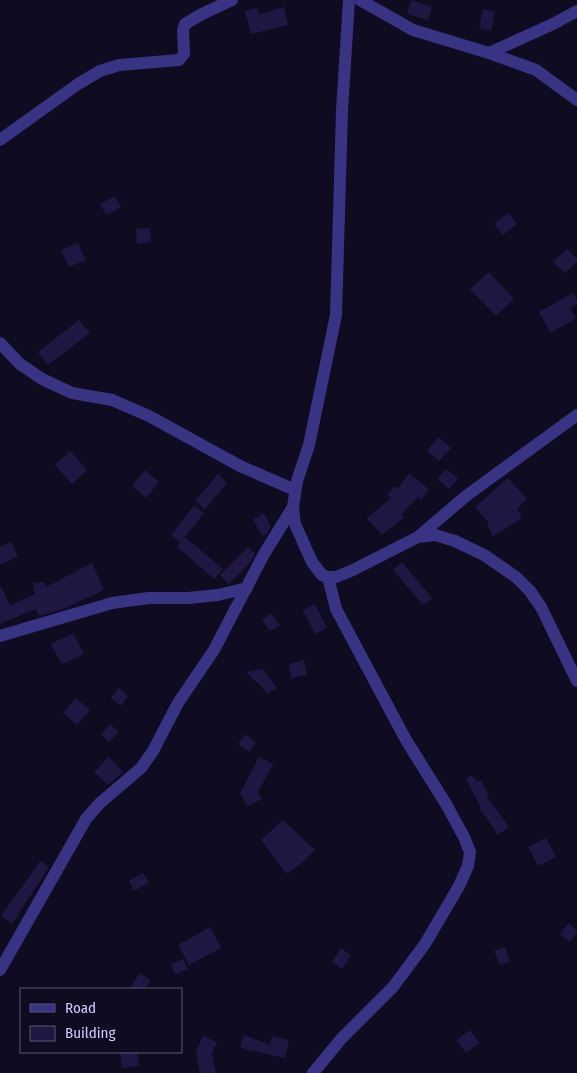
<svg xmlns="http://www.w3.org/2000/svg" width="577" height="1073" viewBox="0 0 577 1073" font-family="'Fira Sans Condensed',sans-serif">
<rect width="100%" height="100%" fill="#0f0b20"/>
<!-- building -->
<g fill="#201642">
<path d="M 411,0 L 432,7 L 428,20 L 407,14 Z"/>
<path d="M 284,7 L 288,25 L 251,34 L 245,11 L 257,8 L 259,14 Z"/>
<path d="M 483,9 L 495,12 L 491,31 L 479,28 Z"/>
<path d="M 115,196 L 121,207 L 106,215 L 100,204 Z"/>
<path d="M 508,213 L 517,224 L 503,235 L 494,224 Z"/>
<path d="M 150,228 L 151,242 L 137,244 L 136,229 Z"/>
<path d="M 78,243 L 86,260 L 69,267 L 61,250 Z"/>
<path d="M 567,249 L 577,259 L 577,262 L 565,273 L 553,262 Z"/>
<path d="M 489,272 L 514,299 L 496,316 L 470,289 Z"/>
<path d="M 573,293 L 577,300 L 577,304 L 570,308 L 576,318 L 551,333 L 539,312 Z"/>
<path d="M 79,320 L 90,333 L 48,365 L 38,352 Z"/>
<path d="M 438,437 L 451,448 L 439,461 L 427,451 Z"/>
<path d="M 70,451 L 87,470 L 72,484 L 55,465 Z"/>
<path d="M 446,469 L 458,478 L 449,489 L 437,479 Z"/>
<path d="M 145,470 L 159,482 L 146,498 L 132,486 Z"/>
<path d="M 218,474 L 227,483 L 205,509 L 195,501 Z"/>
<path d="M 409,474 L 429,489 L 421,500 L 418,497 L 401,514 L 404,517 L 382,535 L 367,518 L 391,498 L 387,494 L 396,486 L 398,488 Z"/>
<path d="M 508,478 L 527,499 L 517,509 L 522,518 L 493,536 L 487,524 L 489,523 L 475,507 Z"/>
<path d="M 194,506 L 204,513 L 180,543 L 171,535 Z"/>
<path d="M 264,513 L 271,527 L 267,534 L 262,536 L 253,519 Z"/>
<path d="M 185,537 L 223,569 L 214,579 L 177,547 Z"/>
<path d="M 11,542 L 18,556 L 0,565 L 0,547 Z"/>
<path d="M 248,547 L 255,554 L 249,564 L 229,584 L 220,575 Z"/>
<path d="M 402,562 L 432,598 L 423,605 L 393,570 Z"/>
<path d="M 92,563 L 104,590 L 63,609 L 39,616 L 36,609 L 0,624 L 0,585 L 10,605 L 35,594 L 33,583 L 45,582 L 46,587 Z"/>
<path d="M 315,604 L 327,628 L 315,634 L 303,610 Z"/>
<path d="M 271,613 L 280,625 L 270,631 L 262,620 Z"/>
<path d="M 73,633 L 84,654 L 65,663 L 61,663 L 51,644 Z"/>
<path d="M 304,660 L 307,675 L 291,678 L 289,664 Z"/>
<path d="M 263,669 L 277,688 L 267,694 L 262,687 L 246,672 Z"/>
<path d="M 119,688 L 128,696 L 121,706 L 111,698 Z"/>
<path d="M 76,698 L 90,710 L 77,725 L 63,713 Z"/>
<path d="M 110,724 L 119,732 L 109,742 L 101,734 Z"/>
<path d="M 245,734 L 256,742 L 249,752 L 238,744 Z"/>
<path d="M 109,757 L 123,772 L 108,785 L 94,772 Z"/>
<path d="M 259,757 L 273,764 L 258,792 L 262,799 L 247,806 L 240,793 Z"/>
<path d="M 472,775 L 477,782 L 481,780 L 488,794 L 486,795 L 509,827 L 498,835 L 480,809 L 481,808 L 466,779 Z"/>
<path d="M 283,820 L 315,850 L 303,862 L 287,874 L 261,840 Z"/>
<path d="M 546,838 L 556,857 L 538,866 L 528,847 Z"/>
<path d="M 40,861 L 49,867 L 12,924 L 1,916 Z"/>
<path d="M 143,873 L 149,883 L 134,891 L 129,881 Z"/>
<path d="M 569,923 L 577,931 L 577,933 L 570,942 L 560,934 Z"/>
<path d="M 210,927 L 221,948 L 189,965 L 178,945 Z"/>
<path d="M 505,947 L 510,961 L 500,965 L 494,951 Z"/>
<path d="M 341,948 L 351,955 L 342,969 L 332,962 Z"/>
<path d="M 183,959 L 188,969 L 175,975 L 171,964 Z"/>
<path d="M 140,973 L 151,980 L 144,989 L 129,989 Z"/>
<path d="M 470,1030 L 480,1043 L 466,1053 L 456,1040 Z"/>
<path d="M 244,1035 L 270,1045 L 272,1036 L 289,1040 L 285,1058 L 254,1051 L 253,1052 L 240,1047 Z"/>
<path d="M 203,1036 L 217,1042 L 212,1054 L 216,1073 L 200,1073 L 196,1052 Z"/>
<path d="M 120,1052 L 137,1052 L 139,1066 L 122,1068 Z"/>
</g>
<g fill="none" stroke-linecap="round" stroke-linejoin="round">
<!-- minor -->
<g stroke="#383382" stroke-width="12">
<path d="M 349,0 L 342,111 L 336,315 L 309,445 L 297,481 L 293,507 L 295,524 L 312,562 L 322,575 L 328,577 L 336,577 L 353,570 L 418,537 L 435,535 L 455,541 L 484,555 L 516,577 L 530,591 L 541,607 L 577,681"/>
<path d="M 360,0 L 413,30 L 489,53 L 536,70 L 577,100"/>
<path d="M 489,53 L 553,24 L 577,11"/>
<path d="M 0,140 L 78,84 L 100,71 L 119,65 L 179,60 L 184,54 L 183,30 L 185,24 L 202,14 L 232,0"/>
<path d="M 0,343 L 20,364 L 42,379 L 72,393 L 112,400 L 149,416 L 240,466 L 295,490"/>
<path d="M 418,537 L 466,496 L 577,415"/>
<path d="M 0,636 L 112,603 L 149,598 L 188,598 L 218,595 L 247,588"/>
<path d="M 0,970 L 86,819 L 100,803 L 141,768 L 153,751 L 178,703 L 214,650 L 264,554 L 293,507"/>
<path d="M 313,1073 L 341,1039 L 393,987 L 425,944 L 459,886 L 468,866 L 470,852 L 464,837 L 446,804 L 406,740 L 336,609 L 328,577"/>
</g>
</g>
<!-- legend -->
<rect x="20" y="988" width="162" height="65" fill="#0f0b20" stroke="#5d5779"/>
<rect x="30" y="1004" width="25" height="8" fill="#383382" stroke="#5d5779"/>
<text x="65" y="1013" font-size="15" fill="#d2caff">Road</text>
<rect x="30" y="1026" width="25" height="15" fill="#201642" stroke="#5d5779"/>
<text x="65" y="1038" font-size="15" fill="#d2caff">Building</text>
</svg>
